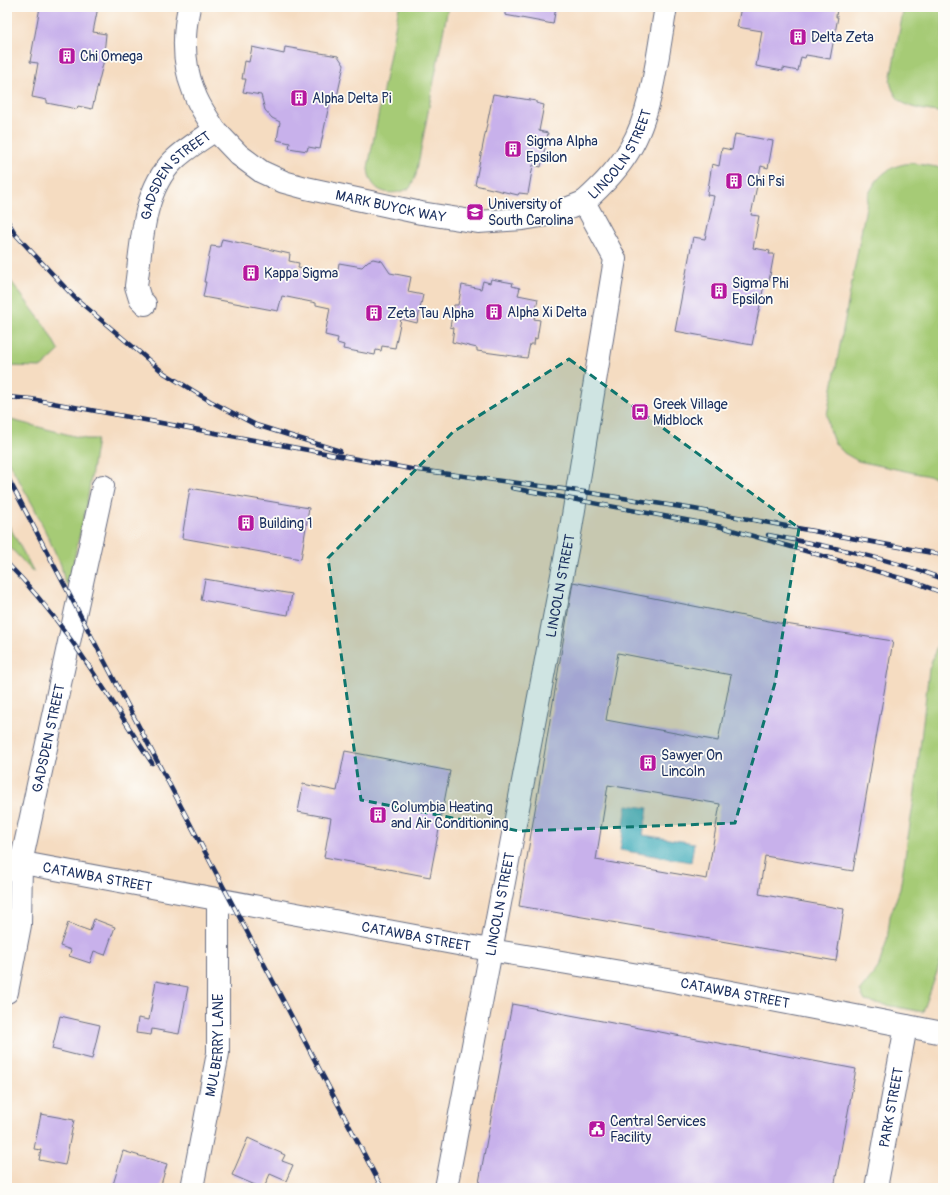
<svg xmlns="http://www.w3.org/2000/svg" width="950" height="1195" viewBox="0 0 950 1195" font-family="Pangolin,sans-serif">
<rect width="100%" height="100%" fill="#fdfcf7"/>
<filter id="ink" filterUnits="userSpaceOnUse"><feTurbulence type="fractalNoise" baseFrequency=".025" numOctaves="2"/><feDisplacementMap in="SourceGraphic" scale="8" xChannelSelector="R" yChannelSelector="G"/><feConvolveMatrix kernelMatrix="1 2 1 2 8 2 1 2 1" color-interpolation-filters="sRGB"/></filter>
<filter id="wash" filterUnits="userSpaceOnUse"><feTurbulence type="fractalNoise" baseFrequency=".012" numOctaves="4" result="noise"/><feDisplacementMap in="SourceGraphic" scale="16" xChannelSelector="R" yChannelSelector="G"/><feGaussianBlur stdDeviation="0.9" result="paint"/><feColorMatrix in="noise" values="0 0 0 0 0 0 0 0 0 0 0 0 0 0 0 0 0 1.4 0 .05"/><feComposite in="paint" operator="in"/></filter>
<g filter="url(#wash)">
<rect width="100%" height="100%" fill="#f5dcc1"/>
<!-- green -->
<g fill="#a6cb76" stroke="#607d6a">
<path d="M 399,7 L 448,7 L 416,175 L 410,188 C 390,198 370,193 368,168 Z"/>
<path d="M 904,7 L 943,7 L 943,113 C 918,108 896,110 890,81 Z"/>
<path d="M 912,163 L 943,168 L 943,479 L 858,461 L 844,453 L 834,442 L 829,429 L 827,415 L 868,196 C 877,175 890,165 912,163 Z"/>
<path d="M 7,276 L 45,326 L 59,351 L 42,367 L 7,366 Z"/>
<path d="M 7,419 L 86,439 L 97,439 L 87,503 L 68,586 L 64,580 L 61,565 L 34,507 L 7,459 Z"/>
<path d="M 7,522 L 35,574 L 7,544 Z"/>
<path d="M 943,628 L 943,955 L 923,1012 L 865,1001 L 860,991 L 878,968 L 887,940 L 890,916 L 900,889 L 915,792 L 929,669 Z"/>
</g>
<!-- water -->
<path fill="#3cabba" stroke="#2c6d8c" d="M 627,805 L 648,808 L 643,835 L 694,843 L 691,862 L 620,850 Z"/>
<g id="blocks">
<!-- building -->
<g fill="#c8b1eb" fill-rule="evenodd">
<path d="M 40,7 L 98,7 L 93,32 L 106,34 L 103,64 L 92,109 L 78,106 L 77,109 L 47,103 L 47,100 L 32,97 L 38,63 L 30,62 Z"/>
<path d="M 505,7 L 556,7 L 553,24 L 505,15 Z"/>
<path d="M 741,7 L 837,7 L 836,17 L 838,17 L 830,59 L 806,55 L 805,58 L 801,57 L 798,71 L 783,68 L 783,71 L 756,66 L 762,31 L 737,27 Z"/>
<path d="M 252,47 L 284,54 L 285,47 L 338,56 L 344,65 L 336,101 L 330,100 L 320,149 L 308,147 L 307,151 L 289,148 L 290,143 L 277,140 L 280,122 L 272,118 L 265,110 L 261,95 L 243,92 L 246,79 L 242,79 L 245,61 L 249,62 Z"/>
<path d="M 493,94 L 536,101 L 536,103 L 544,105 L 539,131 L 548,133 L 541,167 L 533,165 L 528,194 L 519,193 L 518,195 L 475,185 Z"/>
<path d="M 735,134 L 773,141 L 768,168 L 761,166 L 751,215 L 759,216 L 753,248 L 770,251 L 769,254 L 774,254 L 769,281 L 765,280 L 752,345 L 675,331 L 693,237 L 705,239 L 714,196 L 707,195 L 712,164 L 719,166 L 722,148 L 732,150 Z"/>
<path d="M 222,239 L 290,254 L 289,261 L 299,263 L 298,268 L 337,276 L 339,263 L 362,267 L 368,261 L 373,259 L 382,261 L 390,273 L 411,277 L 408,292 L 423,295 L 417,323 L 401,319 L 395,348 L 382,346 L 381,351 L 376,350 L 375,355 L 343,349 L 344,345 L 337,343 L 338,338 L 325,335 L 330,308 L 316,305 L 316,303 L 282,296 L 278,311 L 203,297 L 206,282 L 204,282 L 211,246 L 220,247 Z"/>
<path d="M 491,279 L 513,283 L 512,286 L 520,288 L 518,295 L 538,299 L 534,319 L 540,320 L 537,339 L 535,338 L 534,344 L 530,344 L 527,358 L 477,351 L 477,348 L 452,342 L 454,328 L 450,327 L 454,305 L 458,305 L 462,285 L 481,289 L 483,281 L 490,283 Z"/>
<path d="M 190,488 L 309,508 L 301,559 L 182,538 Z"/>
<path d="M 205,579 L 292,594 L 288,615 L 201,600 Z"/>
<path d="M 573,582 L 779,623 L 893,641 L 853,871 L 765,856 L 759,894 L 844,909 L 836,961 L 519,906 ZM 618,653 L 731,675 L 718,741 L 606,720 ZM 608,785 L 720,804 L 707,879 L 596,860 Z"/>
<path d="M 345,751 L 450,771 L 430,877 L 324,857 L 331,818 L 298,812 L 303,784 L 337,791 Z"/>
<path d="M 94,919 L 115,927 L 105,955 L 94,951 L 90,963 L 69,956 L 71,950 L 60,946 L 68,923 L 90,931 Z"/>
<path d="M 156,981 L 188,987 L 179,1034 L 152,1029 L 151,1035 L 136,1033 L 138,1018 L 149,1020 Z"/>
<path d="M 512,1004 L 856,1069 L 834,1188 L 478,1188 Z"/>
<path d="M 60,1016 L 100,1025 L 92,1059 L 52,1049 Z"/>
<path d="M 41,1114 L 74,1120 L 65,1165 L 39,1160 L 41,1150 L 34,1149 Z"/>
<path d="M 248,1138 L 285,1155 L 282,1161 L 293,1165 L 286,1181 L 270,1174 L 264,1188 L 262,1188 L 232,1175 Z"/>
<path d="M 123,1151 L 167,1164 L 160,1188 L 112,1188 Z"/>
</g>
</g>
</g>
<g filter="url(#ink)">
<use href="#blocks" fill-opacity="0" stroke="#676c81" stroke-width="1"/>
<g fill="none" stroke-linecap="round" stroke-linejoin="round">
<defs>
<g id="minor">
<path id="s1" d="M 215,130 L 239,155 L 262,172 L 284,182 L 306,188 L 421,213 L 478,222 L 523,219 L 554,214 L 584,202"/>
<path id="s2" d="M 145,304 L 140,299 L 136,286 C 142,245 142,192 173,161 C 185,149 201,140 215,130 C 208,118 198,105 194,92 C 183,65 183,35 189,7"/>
<path id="s3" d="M 7,860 L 490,950 L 674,981 L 943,1033"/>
<path id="s4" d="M 7,992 L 20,925 L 21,863 L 103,486"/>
<path id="s5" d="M 192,1188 L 218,1053 L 218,900"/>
<path id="s6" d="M 446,1188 L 571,528 L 615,259 L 584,202 C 602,186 618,170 630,149 C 653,111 658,50 666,7"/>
<path id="s7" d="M 876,1188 L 906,1026"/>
</g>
</defs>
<!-- minor casing -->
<use href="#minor" stroke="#676c81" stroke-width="24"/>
<!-- minor -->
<use href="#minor" stroke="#fff" stroke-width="22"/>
<defs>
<g id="rail">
<path d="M 7,220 L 16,235 L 74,297 L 164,373 L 210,401 L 256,425 L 340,451"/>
<path d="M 7,397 L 31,399 L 411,469 L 578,491 L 694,509 L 943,555"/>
<path d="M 7,476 L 382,1188"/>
<path d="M 512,488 L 718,526 L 914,582 L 943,593"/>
<path d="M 768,535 C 827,546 886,557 943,579"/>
<path d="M 7,563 C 65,621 107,695 152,763"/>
</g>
</defs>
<!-- rail casing -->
<use href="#rail" stroke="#1b2f5e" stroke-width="4.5"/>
<!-- rail -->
<use href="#rail" stroke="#fdfcf7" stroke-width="3" stroke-dasharray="9" stroke-linecap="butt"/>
</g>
</g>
<!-- marked area -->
<path fill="#0f766e" fill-opacity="0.2" stroke="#0f766e" stroke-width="3" stroke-dasharray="8 5" stroke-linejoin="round" d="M 569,359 L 799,528 L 775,683 L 735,823 L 519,831 L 361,800 L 328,558 L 453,432 Z"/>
<!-- icons -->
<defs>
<symbol id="building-square" viewBox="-11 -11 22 22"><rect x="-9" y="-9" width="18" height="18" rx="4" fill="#b5179e" stroke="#fdfcf7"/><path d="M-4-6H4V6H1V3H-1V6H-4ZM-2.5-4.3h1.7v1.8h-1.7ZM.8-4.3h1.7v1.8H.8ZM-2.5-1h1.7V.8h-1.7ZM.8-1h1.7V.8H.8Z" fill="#fff"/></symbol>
<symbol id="university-square" viewBox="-11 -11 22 22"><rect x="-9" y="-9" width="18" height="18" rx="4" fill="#b5179e" stroke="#fdfcf7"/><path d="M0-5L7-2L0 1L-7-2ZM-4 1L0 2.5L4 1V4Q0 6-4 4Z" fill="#fff"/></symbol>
<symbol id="bus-square" viewBox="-11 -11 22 22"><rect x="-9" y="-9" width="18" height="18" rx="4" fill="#b5179e" stroke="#fdfcf7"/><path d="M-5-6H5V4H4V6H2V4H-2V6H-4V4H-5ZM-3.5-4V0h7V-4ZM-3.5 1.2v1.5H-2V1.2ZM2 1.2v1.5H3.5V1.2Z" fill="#fff"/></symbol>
<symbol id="civic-square" viewBox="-11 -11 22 22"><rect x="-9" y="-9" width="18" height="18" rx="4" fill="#b5179e" stroke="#fdfcf7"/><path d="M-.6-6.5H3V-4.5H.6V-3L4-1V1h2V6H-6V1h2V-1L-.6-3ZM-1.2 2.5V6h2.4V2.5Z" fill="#fff"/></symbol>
</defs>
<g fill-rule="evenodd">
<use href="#building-square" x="788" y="27" width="20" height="20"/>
<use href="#building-square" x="57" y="46" width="20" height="20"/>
<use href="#building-square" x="289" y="88" width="20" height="20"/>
<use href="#building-square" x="503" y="139" width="20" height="20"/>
<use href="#building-square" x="724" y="171" width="20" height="20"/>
<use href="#university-square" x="465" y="202" width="20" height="20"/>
<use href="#building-square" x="241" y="263" width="20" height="20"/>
<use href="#building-square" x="709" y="281" width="20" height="20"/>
<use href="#building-square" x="484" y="302" width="20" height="20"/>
<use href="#building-square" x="364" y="303" width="20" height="20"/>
<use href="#bus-square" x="630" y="402" width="20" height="20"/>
<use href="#building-square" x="236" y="513" width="20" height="20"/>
<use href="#building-square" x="638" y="753" width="20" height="20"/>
<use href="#building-square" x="368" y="805" width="20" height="20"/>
<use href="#civic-square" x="587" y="1119" width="20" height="20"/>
</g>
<g text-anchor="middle" stroke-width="3.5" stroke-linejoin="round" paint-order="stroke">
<!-- poi labels -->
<g font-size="14" fill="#1b2f5e" stroke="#fdfcf7" text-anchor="start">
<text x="811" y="42">Delta Zeta</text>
<text x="80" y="61">Chi Omega</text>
<text x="312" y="103">Alpha Delta Pi</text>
<text x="526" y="146">Sigma Alpha<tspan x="526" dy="16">Epsilon</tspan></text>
<text x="747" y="186">Chi Psi</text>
<text x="488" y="209">University of<tspan x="488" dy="16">South Carolina</tspan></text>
<text x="264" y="278">Kappa Sigma</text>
<text x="732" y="288">Sigma Phi<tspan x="732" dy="16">Epsilon</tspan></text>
<text x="507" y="317">Alpha Xi Delta</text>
<text x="387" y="318">Zeta Tau Alpha</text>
<text x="653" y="409">Greek Village<tspan x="653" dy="16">Midblock</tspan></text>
<text x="259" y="528">Building 1</text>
<text x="661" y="760">Sawyer On<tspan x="661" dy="16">Lincoln</tspan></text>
<text x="391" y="812">Columbia Heating<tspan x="391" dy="16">and Air Conditioning</tspan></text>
<text x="610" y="1126">Central Services<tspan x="610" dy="16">Facility</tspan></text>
</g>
<!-- street labels -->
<g font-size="14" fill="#1b2f5e" stroke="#fdfcf7">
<text dy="5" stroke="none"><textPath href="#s6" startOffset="1070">LINCOLN STREET</textPath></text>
<text dy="5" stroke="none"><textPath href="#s2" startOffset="143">GADSDEN STREET</textPath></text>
<text dy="5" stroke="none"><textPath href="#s1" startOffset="197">MARK BUYCK WAY</textPath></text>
<text dy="5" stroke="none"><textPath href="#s6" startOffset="613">LINCOLN STREET</textPath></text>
<text dy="5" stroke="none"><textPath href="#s4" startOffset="258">GADSDEN STREET</textPath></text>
<text dy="5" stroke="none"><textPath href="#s3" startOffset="92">CATAWBA STREET</textPath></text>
<text dy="5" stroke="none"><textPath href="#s6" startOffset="289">LINCOLN STREET</textPath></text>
<text dy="5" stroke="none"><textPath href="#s3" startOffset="416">CATAWBA STREET</textPath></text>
<text dy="5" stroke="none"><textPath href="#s3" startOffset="740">CATAWBA STREET</textPath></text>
<text dy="5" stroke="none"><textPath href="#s5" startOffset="145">MULBERRY LANE</textPath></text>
<text dy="5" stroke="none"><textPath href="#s7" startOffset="82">PARK STREET</textPath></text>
</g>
</g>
<!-- margin -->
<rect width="950" height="1195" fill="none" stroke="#fdfcf7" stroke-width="24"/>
</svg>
